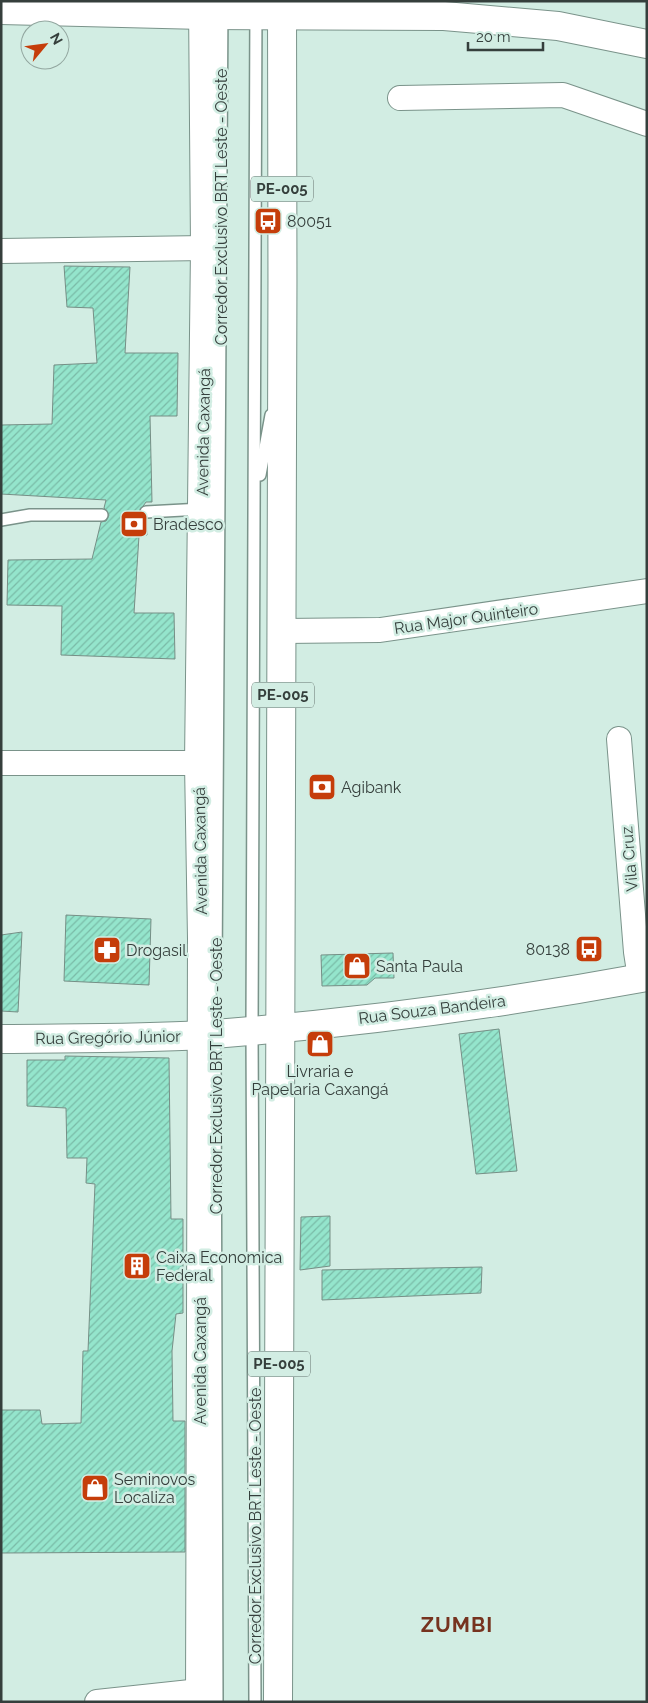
<svg xmlns="http://www.w3.org/2000/svg" width="648" height="1703" viewBox="0 0 648 1703" font-family="Raleway,sans-serif">
<defs>
<pattern id="building-hatch" width="6" height="6" patternUnits="userSpaceOnUse" patternTransform="scale(1.25)"><rect width="6" height="6" fill="#94e5cc"/><path d="M-1 1l2-2M0 6l6-6M5 7l2-2" fill="none" stroke="#7abba7"/></pattern>
</defs>
<rect width="100%" height="100%" fill="#d2ede3"/>
<!-- building -->
<g fill="url(#building-hatch)" stroke="#768f86">
<path d="M 64,266 L 130,267 L 125,353 L 178,353 L 177,416 L 150,416 L 152,502 L 146,502 L 139,512 L 140,516 L 146,519 L 147,535 L 139,536 L 134,613 L 174,613 L 175,659 L 61,655 L 62,606 L 7,605 L 8,560 L 92,559 L 101,522 L 106,521 L 109,515 L 104,508 L 106,500 L 1,494 L 1,425 L 52,424 L 54,365 L 97,363 L 93,308 L 67,307 Z"/>
<path d="M 66,915 L 151,919 L 149,985 L 64,981 Z"/>
<path d="M 22,932 L 18,1012 L 1,1011 L 1,935 Z"/>
<path d="M 393,953 L 394,978 L 375,978 L 367,985 L 322,986 L 321,955 Z"/>
<path d="M 499,1029 L 517,1171 L 476,1174 L 459,1034 Z"/>
<path d="M 65,1056 L 169,1058 L 171,1219 L 183,1219 L 183,1313 L 176,1314 L 172,1351 L 173,1421 L 185,1421 L 185,1552 L 1,1553 L 1,1410 L 40,1410 L 42,1424 L 81,1423 L 83,1351 L 88,1351 L 95,1184 L 86,1183 L 87,1158 L 67,1158 L 66,1108 L 27,1106 L 27,1060 L 65,1060 Z"/>
<path d="M 330,1216 L 330,1266 L 300,1270 L 301,1217 Z"/>
<path d="M 482,1267 L 481,1293 L 322,1300 L 322,1270 Z"/>
</g>
<g fill="none" stroke-linecap="round" stroke-linejoin="round">
<defs>
<g id="lane">
<path d="M 260,475 L 271,415"/>
<path d="M 146,512 L 202,509"/>
<path d="M 1,520 L 30,515 L 102,515"/>
<path d="M 216,975 L 222,1"/>
<path d="M 215,1051 L 217,1702"/>
<path d="M 255,1702 L 252,1030 L 256,1"/>
</g>
<g id="street">
<path d="M 400,98 L 563,95 L 647,124"/>
<path d="M 1,251 L 205,248"/>
<path d="M 283,631 L 380,630 L 647,591"/>
<path d="M 619,739 L 636,952 L 640,978"/>
<path d="M 1,763 L 199,763"/>
<path d="M 97,1702 L 200,1691"/>
</g>
<g id="secondary">
<path d="M 203,15 L 444,16 L 558,26 L 647,44"/>
<path d="M 1,1039 C 68,1038 135,1039 201,1035 C 350,1024 500,1004 647,977"/>
</g>
<g id="primary">
<path d="M 1,10 L 203,15"/>
<path d="M 200,1702 L 202,939 L 199,763 L 205,248 L 203,1"/>
<path d="M 278,1702 C 279,1135 284,568 282,1"/>
</g>
</defs>
<!-- lane casing -->
<use href="#lane" stroke="#7a938a" stroke-width="14"/>
<!-- street casing -->
<use href="#street" stroke="#7a938a" stroke-width="26"/>
<!-- secondary casing -->
<use href="#secondary" stroke="#7a938a" stroke-width="30"/>
<!-- primary casing -->
<use href="#primary" stroke="#7a938a" stroke-width="30"/>
<!-- lane -->
<use href="#lane" stroke="#fff" stroke-width="11"/>
<!-- street -->
<use href="#street" stroke="#fff" stroke-width="24"/>
<!-- secondary -->
<use href="#secondary" stroke="#fff" stroke-width="28"/>
<!-- primary -->
<use href="#primary" stroke="#fff" stroke-width="28"/>
</g>
<!-- icons -->
<defs>
<symbol id="bus-square" viewBox="-11 -11 22 22"><rect x="-9" y="-9" width="18" height="18" rx="4" fill="#c53d0a" stroke="#d2ede3"/><path d="M-5-6H5V4H4V6H2V4H-2V6H-4V4H-5ZM-3.5-4V0h7V-4ZM-3.5 1.2v1.5H-2V1.2ZM2 1.2v1.5H3.5V1.2Z" fill="#fff"/></symbol>
<symbol id="bank-square" viewBox="-11 -11 22 22"><rect x="-9" y="-9" width="18" height="18" rx="4" fill="#c53d0a" stroke="#d2ede3"/><path d="M-6-4H6V4H-6ZM0-2.3a2.3 2.3 0 1 0 0 4.6a2.3 2.3 0 1 0 0-4.6Z" fill="#fff"/></symbol>
<symbol id="pharmacy-square" viewBox="-11 -11 22 22"><rect x="-9" y="-9" width="18" height="18" rx="4" fill="#c53d0a" stroke="#d2ede3"/><path d="M-2-6h4v4h4v4h-4v4h-4v-4h-4v-4h4Z" fill="#fff"/></symbol>
<symbol id="shop-square" viewBox="-11 -11 22 22"><rect x="-9" y="-9" width="18" height="18" rx="4" fill="#c53d0a" stroke="#d2ede3"/><path d="M-5-2.5h2.3a2.7 3.5 0 0 1 5.4 0H5L5.5 6h-11ZM-1.5-2.5h3a1.5 2.3 0 0 0-3 0Z" fill="#fff"/></symbol>
<symbol id="building-square" viewBox="-11 -11 22 22"><rect x="-9" y="-9" width="18" height="18" rx="4" fill="#c53d0a" stroke="#d2ede3"/><path d="M-4-6H4V6H1V3H-1V6H-4ZM-2.5-4.3h1.7v1.8h-1.7ZM.8-4.3h1.7v1.8H.8ZM-2.5-1h1.7V.8h-1.7ZM.8-1h1.7V.8H.8Z" fill="#fff"/></symbol>
</defs>
<g fill-rule="evenodd">
<use href="#bus-square" x="252" y="205" width="32" height="32"/>
<use href="#bank-square" x="118" y="508" width="32" height="32"/>
<use href="#bank-square" x="306" y="771" width="32" height="32"/>
<use href="#bus-square" x="573" y="933" width="32" height="32"/>
<use href="#pharmacy-square" x="91" y="934" width="32" height="32"/>
<use href="#shop-square" x="341" y="950" width="32" height="32"/>
<use href="#shop-square" x="304" y="1028" width="32" height="32"/>
<use href="#building-square" x="121" y="1250" width="32" height="32"/>
<use href="#shop-square" x="79" y="1472" width="32" height="32"/>
</g>
<g text-anchor="middle" stroke-width="5" stroke-linejoin="round" paint-order="stroke">
<!-- shield labels -->
<g fill="#d2ede3" stroke="#64736e" stroke-width="1">
<rect x="251" y="176.5" width="62" height="25" rx="4"/>
<rect x="252" y="682.5" width="62" height="25" rx="4"/>
<rect x="248" y="1351.5" width="62" height="25" rx="4"/>
</g>
<g font-size="15" font-weight="bold" fill="#353f3c">
<text x="282" y="194">PE-005</text>
<text x="283" y="700">PE-005</text>
<text x="279" y="1369">PE-005</text>
</g>
<!-- street labels -->
<g font-size="16" fill="#353f3c" stroke="#d2ede3">
<text transform="translate(221 207) rotate(-90)" y="6">Corredor Exclusivo BRT Leste - Oeste</text>
<text transform="translate(203 432) rotate(-89)" y="6">Avenida Caxangá</text>
<text transform="translate(466 618) rotate(-8)" y="6">Rua Major Quinteiro</text>
<text transform="translate(200 851) rotate(-91)" y="6">Avenida Caxangá</text>
<text transform="translate(629 859) rotate(-95)" y="6">Vila Cruz</text>
<text transform="translate(432 1009) rotate(-7)" y="6">Rua Souza Bandeira</text>
<text transform="translate(108 1037) rotate(-1)" y="6">Rua Gregório Júnior</text>
<text transform="translate(216 1076) rotate(-90)" y="6">Corredor Exclusivo BRT Leste - Oeste</text>
<text transform="translate(200 1361) rotate(-90)" y="6">Avenida Caxangá</text>
<text transform="translate(255 1526) rotate(-90)" y="6">Corredor Exclusivo BRT Leste - Oeste</text>
</g>
<!-- poi labels -->
<g font-size="16" fill="#353f3c" stroke="#d2ede3" text-anchor="start">
<text x="287" y="227">80051</text>
<text x="153" y="530">Bradesco</text>
<text x="341" y="793">Agibank</text>
<text x="570" y="955" text-anchor="end">80138</text>
<text x="126" y="956">Drogasil</text>
<text x="376" y="972">Santa Paula</text>
<text x="320" y="1077" text-anchor="middle">Livraria e<tspan x="320" dy="18">Papelaria Caxangá</tspan></text>
<text x="156" y="1263">Caixa Economica<tspan x="156" dy="18">Federal</tspan></text>
<text x="114" y="1485">Seminovos<tspan x="114" dy="18">Localiza</tspan></text>
</g>
<!-- district labels -->
<g font-size="21" font-weight="bold" letter-spacing="1" fill="#76331f" stroke="#d2ede3">
<text x="457" y="1632">ZUMBI</text>
</g>
</g>
<!-- border -->
<rect width="648" height="1703" fill="none" stroke="#353f3c" stroke-width="5"/>
<!-- north arrow -->
<g transform="translate(45 45) rotate(61)"><circle r="24" fill="#d2ede3" stroke="#93a7a0"/>
<path d="M0-4L9 19L0 12L-9 19Z" fill="#c53d0a"/>
<text y="-8" font-size="14" font-weight="bold" text-anchor="middle" fill="#353f3c">N</text>
</g>
<!-- scale -->
<path d="M468 42v8h75v-8" fill="none" stroke="#353f3c" stroke-width="2.5"/>
<text x="476" y="42" font-size="15" fill="#353f3c" stroke="#d2ede3" stroke-width="4" paint-order="stroke">20 m</text>
</svg>
